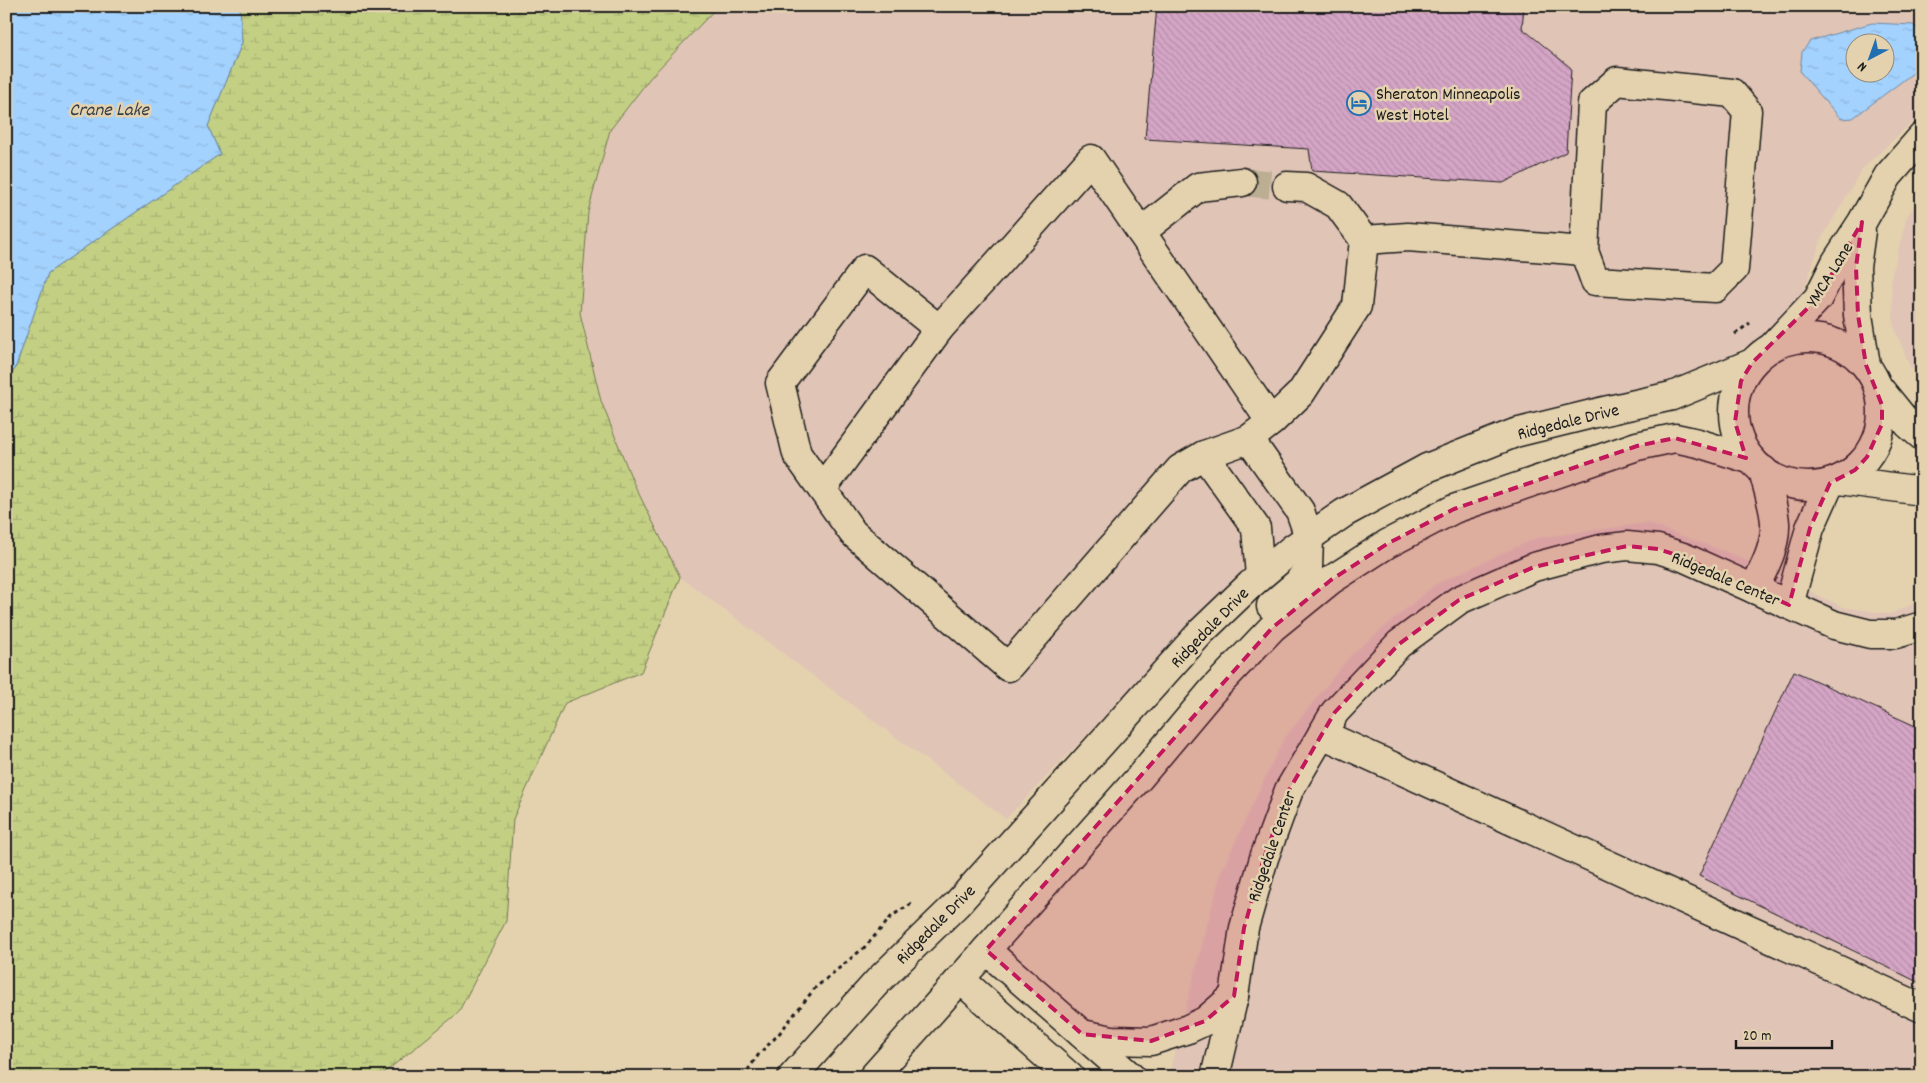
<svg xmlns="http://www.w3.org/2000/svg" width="1928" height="1083" viewBox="0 0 1928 1083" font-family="Dekko,sans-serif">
<defs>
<pattern id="wetland-marsh" width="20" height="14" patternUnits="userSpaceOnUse" patternTransform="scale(1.25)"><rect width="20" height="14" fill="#c3d084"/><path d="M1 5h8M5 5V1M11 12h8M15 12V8" fill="none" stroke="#a7b271"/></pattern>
<pattern id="water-ripples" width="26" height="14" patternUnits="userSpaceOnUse" patternTransform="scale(1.25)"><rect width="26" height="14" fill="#a3d2ff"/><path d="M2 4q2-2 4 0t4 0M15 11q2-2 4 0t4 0" fill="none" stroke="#8cb4da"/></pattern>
<pattern id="building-back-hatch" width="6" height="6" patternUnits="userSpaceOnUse" patternTransform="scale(1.25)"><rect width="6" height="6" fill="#d5a5c6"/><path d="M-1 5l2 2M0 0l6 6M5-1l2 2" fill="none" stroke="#b68daa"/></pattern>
</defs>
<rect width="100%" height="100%" fill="#e4d2af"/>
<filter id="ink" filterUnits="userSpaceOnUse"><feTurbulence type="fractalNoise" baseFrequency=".02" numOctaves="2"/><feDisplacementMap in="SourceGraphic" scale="10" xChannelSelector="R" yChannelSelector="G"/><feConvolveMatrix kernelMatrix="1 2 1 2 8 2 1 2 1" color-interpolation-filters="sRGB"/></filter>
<g filter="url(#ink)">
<!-- built -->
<g fill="#e0c4b6" fill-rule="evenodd">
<path d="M 718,6 L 1922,6 L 1922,113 L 1863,168 L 1822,238 L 1801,298 L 1763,337 L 1690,378 L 1509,421 L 1227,589 L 1006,819 L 680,577 L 633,482 L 601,401 L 580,313 L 588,212 L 610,130 L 650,78 ZM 1856,42 L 1886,42 L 1886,72 L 1856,72 Z"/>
<path d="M 1922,196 L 1922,378 L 1910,367 L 1894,327 L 1891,278 L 1907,216 Z"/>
<path d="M 1647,523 L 1734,555 L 1843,607 L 1890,614 L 1922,600 L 1922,1077 L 1168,1077 L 1221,872 L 1283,740 L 1351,655 L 1436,584 L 1536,538 Z"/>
</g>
<!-- wetland -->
<path fill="url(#wetland-marsh)" stroke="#707650" d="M 240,6 L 718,6 L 650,78 L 610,130 L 588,212 L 580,313 L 601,401 L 633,482 L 680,577 L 641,672 L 565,703 L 513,819 L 506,921 L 458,1013 L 379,1077 L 6,1077 L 6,380 L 15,369 L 48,273 L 220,154 L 208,126 L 242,43 Z"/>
<!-- water -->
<g fill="url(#water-ripples)" stroke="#6d89a4" fill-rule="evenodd">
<path d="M 6,6 L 240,6 L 242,43 L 208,126 L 220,154 L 48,273 L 15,369 L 6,380 Z"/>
<path d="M 1872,23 L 1913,25 L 1922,31 L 1922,63 L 1917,70 L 1853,118 L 1841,119 L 1800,72 L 1802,52 L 1810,41 ZM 1856,42 L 1886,42 L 1886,72 L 1856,72 Z"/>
</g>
<!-- building -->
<g fill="url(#building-back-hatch)" stroke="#1c1c1c">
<path d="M 1157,6 L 1524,6 L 1522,28 L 1571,68 L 1566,152 L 1503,183 L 1312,171 L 1309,149 L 1145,139 Z"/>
<path d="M 1794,671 L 1922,729 L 1922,984 L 1699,876 Z"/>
</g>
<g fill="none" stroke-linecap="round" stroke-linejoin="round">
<!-- minor-tunnel -->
<path stroke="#bcae92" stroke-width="28" stroke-dasharray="28 14" stroke-linecap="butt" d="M 1242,182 L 1287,186"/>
<defs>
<g id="minor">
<path d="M 1861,231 L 1856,267 L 1858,315 L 1866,365"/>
<path d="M 1141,232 L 1198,187 L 1242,182"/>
<path d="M 1364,240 L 1408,237 L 1584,251 L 1595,281 L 1715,288 L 1734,269 L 1747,111 L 1732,93 L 1617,81 L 1592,103 L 1584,251"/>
<circle cx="1808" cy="412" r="74"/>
<path d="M 1773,346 L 1818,298 L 1836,262 L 1862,222 L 1888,176 L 1922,137"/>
<path d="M 1878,387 L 1908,424 L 1922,436"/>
<path d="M 1271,422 L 1091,159 L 939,329 L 865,269 L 780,383 L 797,454 L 853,533 L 1008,667 L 1180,469 L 1204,455 L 1249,439 L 1271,422 L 1301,393 L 1357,306 L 1364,240 L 1338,205 L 1306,187 L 1287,186"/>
<path d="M 1249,439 L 1300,511 L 1309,537 L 1308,569 L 1298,583 L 1271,606"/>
<path d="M 1204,455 L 1256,528 L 1260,576"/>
<path d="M 1839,480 L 1922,491"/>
<path d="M 822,489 L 939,329"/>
<path d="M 1754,589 C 1764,568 1776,547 1775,523 C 1774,506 1767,487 1763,470"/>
<path d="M 1789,605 L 1810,528 L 1830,483"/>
<path d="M 1322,734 L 1922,1008"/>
<path d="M 986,950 L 1131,1077"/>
<path d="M 960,979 L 1070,1077"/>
<path d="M 1082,1034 L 1112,1040 L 1151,1041 L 1188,1029 L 1205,1021 L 1234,996"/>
<path d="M 792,1077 L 878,981 L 957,904 L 1202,631 L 1251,584 L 1292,549 L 1344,513 L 1427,468 L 1515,433 L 1600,412 L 1672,396 L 1752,363"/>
<path d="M 873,1077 L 1139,778 L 1212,691 L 1272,628 L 1331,580 L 1387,544 L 1454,509 L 1637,446 L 1675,438 L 1698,443 L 1752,460"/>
<path d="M 1215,1077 L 1234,996 L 1244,928 L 1264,858 L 1289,790 L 1335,712 L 1399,644 L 1459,600 L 1534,567 L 1601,549 L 1627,546 L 1658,549 L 1683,557 L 1834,625 L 1870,634 L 1896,634 L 1922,626"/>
</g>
</defs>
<!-- minor casing -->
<use href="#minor" stroke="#1c1c1c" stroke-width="31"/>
<!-- path -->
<g stroke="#1c1c1c" stroke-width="3" stroke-dasharray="4 4" stroke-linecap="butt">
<path d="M 1735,334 L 1750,323"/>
<path d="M 743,1077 L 759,1054 L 778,1035 L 815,988 L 866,946 L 892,916 L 913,902"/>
</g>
<!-- minor -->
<use href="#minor" stroke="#e4d2af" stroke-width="28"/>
</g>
</g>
<!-- marked area -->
<path fill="#c2185b" fill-opacity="0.2" stroke="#c2185b" stroke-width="4" stroke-dasharray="10 6" stroke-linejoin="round" d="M 1862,222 L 1856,267 L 1858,315 L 1866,365 L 1882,405 L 1882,424 L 1867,457 L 1855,470 L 1830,483 L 1810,528 L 1789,605 L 1683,557 L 1658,549 L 1627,546 L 1534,567 L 1459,600 L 1399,644 L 1335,712 L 1289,790 L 1264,858 L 1244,928 L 1234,996 L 1205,1021 L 1151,1041 L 1082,1034 L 986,950 L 1272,628 L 1331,580 L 1387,544 L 1454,509 L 1637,446 L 1675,438 L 1746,458 L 1735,422 L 1741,381 L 1752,363 L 1818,298 Z"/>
<!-- icons -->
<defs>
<symbol id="hotel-ring" viewBox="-11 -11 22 22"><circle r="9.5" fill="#e4d2af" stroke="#1f6fb2" stroke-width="1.5"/><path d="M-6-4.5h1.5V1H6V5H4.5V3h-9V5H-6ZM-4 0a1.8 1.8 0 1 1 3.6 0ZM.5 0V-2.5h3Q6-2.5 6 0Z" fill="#1f6fb2"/></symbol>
</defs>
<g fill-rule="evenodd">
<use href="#hotel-ring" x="1345" y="89" width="28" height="28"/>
</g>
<g text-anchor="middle" stroke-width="5" stroke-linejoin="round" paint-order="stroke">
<!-- poi labels -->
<g font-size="18" fill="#1c1c1c" stroke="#e4d2af" text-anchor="start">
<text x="1376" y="99">Sheraton Minneapolis<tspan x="1376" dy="21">West Hotel</tspan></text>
</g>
<!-- street labels -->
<g font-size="18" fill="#1c1c1c" stroke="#e4d2af">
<text transform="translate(1829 274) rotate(-58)" y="6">YMCA Lane</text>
<text transform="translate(1568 421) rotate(-14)" y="6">Ridgedale Drive</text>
<text transform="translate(1726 578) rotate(23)" y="6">Ridgedale Center</text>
<text transform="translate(1209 627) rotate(-46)" y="6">Ridgedale Drive</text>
<text transform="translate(1271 846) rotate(-71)" y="6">Ridgedale Center</text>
<text transform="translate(935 924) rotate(-45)" y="6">Ridgedale Drive</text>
</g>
<!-- water labels -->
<g font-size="19" font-style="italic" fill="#374049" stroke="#e4d2af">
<text x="109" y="115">Crane Lake</text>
</g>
</g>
<!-- margin -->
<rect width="1928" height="1083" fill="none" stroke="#e4d2af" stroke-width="25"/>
<rect x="12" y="12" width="1903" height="1058" fill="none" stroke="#1c1c1c" stroke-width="2" filter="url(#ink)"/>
<!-- north arrow -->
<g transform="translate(1870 58) rotate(221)"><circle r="24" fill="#e4d2af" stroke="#948974"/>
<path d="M0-4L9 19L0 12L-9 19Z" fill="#1f6fb2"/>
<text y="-8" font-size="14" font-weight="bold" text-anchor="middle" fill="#1c1c1c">N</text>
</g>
<!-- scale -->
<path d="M1736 1040v8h96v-8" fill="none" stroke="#1c1c1c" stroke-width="2.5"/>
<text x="1743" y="1040" font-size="15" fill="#1c1c1c" stroke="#e4d2af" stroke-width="4" paint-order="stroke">20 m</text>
</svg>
